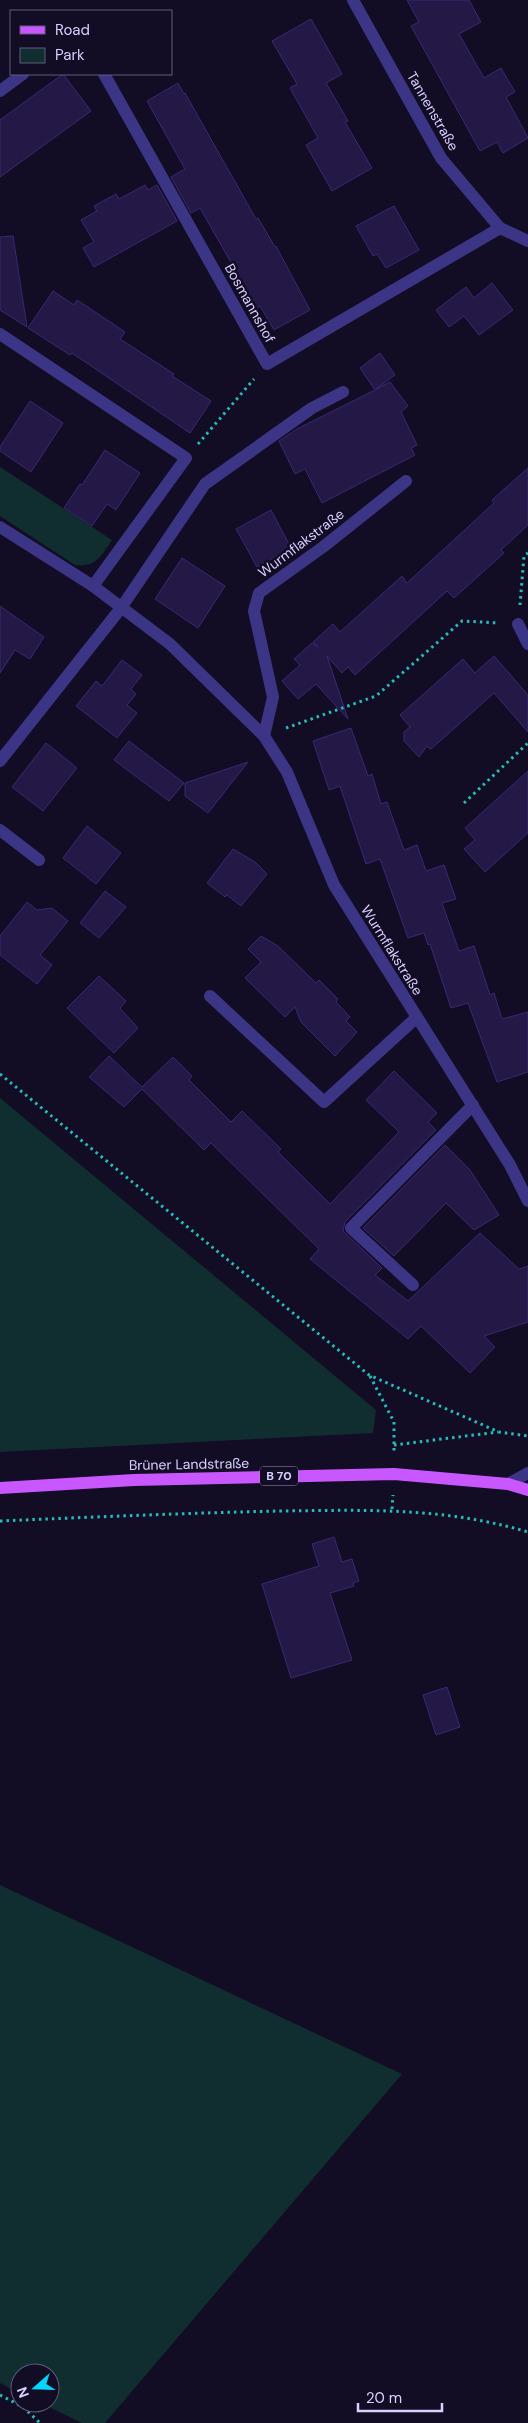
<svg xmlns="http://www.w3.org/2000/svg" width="528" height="2423" viewBox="0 0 528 2423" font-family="'DM Sans',sans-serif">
<rect width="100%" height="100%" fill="#120d24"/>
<!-- green -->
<g fill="#102e2f">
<path d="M 0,467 L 112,540 C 100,557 97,567 75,565 L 0,516 Z"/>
<path d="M 0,1098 L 376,1410 L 373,1433 L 0,1452 Z"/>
<path d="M 0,1885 L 402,2074 L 105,2423 L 82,2423 L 41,2403 L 50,2403 L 50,2373 L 20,2373 L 20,2393 L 0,2383 Z"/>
</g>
<!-- building -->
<g fill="#241846" stroke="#3b2874">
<path d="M 407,0 L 469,0 L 481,22 L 459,34 L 484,78 L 501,68 L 515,92 L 506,97 L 528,138 L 503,153 L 497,142 L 480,151 L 411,26 L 419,22 Z"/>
<path d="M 311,19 L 342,74 L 326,83 L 348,121 L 345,122 L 372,168 L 332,191 L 306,145 L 318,138 L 290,88 L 297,84 L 272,41 Z"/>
<path d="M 63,74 L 91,111 L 0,177 L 0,120 Z"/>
<path d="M 178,83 L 184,94 L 185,93 L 256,219 L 258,218 L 275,247 L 276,246 L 310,310 L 274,330 L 260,306 L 257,308 L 200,208 L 191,213 L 171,177 L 185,169 L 147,101 Z"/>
<path d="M 145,185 L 148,190 L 157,185 L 177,221 L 94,267 L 83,248 L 94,242 L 81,220 L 97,211 L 94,206 L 116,194 L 119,199 Z"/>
<path d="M 394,206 L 419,250 L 386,268 L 377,254 L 373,256 L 356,226 Z"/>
<path d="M 13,236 L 27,327 L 0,310 L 0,237 Z"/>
<path d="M 492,283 L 513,310 L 479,335 L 464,316 L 449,327 L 436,310 L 466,287 L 474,298 Z"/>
<path d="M 53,291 L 74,305 L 77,300 L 125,332 L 120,339 L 174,374 L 172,376 L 211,401 L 190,433 L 72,353 L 70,355 L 28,328 Z"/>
<path d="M 380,353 L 395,375 L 376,389 L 390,382 L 408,406 L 401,412 L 417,445 L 411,448 L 415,455 L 322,503 L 305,469 L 295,474 L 279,441 L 297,429 L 375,390 L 360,368 Z"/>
<path d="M 30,401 L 63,423 L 31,472 L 0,451 L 0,447 Z"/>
<path d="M 105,450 L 140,473 L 116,510 L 107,504 L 92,526 L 64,508 L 80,484 L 82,485 Z"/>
<path d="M 528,468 L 528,525 L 501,550 L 504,553 L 454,598 L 447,591 L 355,675 L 348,667 L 342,673 L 327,656 L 348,719 L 316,684 L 298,699 L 282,681 L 300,665 L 294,659 L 312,643 L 318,647 L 313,642 L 333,624 L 340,632 L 402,576 L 407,583 L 494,503 L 492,500 Z"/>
<path d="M 271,510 L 291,548 L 257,567 L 236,529 Z"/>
<path d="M 182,558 L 225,586 L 198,628 L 155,599 Z"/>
<path d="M 0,606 L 44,637 L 30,659 L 15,650 L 0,673 Z"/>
<path d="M 494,656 L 528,695 L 528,732 L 494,693 L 431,749 L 427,746 L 419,757 L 404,741 L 404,732 L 410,727 L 400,715 L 463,659 L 475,673 Z"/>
<path d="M 122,660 L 142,675 L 131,689 L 136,694 L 127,705 L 137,713 L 117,738 L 76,706 L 96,681 L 102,686 Z"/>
<path d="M 351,728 L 368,776 L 372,774 L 381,804 L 387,802 L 404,850 L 417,845 L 426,871 L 444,865 L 456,899 L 442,903 L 459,951 L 474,946 L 490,995 L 494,993 L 502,1019 L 528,1012 L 528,1072 L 497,1082 L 468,1003 L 451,1008 L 430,944 L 428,945 L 424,933 L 408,938 L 380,859 L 366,864 L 340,786 L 329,790 L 313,741 Z"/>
<path d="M 129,741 L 184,783 L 169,801 L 114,760 Z"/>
<path d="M 46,743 L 77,768 L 43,811 L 12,787 Z"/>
<path d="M 248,762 L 208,813 L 185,796 L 185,783 Z"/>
<path d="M 528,771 L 528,833 L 485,872 L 464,849 L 475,840 L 465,828 Z"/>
<path d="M 87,826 L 121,853 L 96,884 L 63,858 Z"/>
<path d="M 233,849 L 255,862 L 267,874 L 241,906 L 227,895 L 225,897 L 207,883 Z"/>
<path d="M 105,891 L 126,907 L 99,938 L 80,923 Z"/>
<path d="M 27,902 L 37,910 L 52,908 L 68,921 L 40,955 L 52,965 L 37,984 L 0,955 L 0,936 Z"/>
<path d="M 261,936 L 278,946 L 316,983 L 319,980 L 338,999 L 336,1002 L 350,1017 L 346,1021 L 357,1032 L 335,1056 L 301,1022 L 295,1007 L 285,1017 L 245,978 L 261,962 L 248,949 Z"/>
<path d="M 99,976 L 126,1001 L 120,1008 L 138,1028 L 114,1053 L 67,1008 Z"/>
<path d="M 109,1056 L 142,1087 L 173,1057 L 192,1076 L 189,1080 L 231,1122 L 242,1111 L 281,1149 L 278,1152 L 330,1204 L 399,1132 L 366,1100 L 394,1071 L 437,1113 L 428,1122 L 436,1130 L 345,1222 L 343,1231 L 382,1268 L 375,1275 L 408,1301 L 480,1233 L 519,1269 L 528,1266 L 528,1322 L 484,1336 L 495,1347 L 470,1373 L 421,1326 L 408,1339 L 310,1259 L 319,1249 L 211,1143 L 204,1150 L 142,1089 L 124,1107 L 89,1077 Z"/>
<path d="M 445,1145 L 470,1170 L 499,1215 L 474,1230 L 446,1203 L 394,1256 L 363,1228 Z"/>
<path d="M 334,1537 L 342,1562 L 352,1559 L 359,1581 L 353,1583 L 354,1586 L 330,1593 L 352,1660 L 291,1678 L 262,1584 L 319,1566 L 312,1544 Z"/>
<path d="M 447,1687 L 460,1727 L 436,1735 L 423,1695 Z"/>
</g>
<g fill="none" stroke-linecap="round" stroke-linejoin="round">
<!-- path -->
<g stroke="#27bcba" stroke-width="3" stroke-dasharray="2.5 4" stroke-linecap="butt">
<path d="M 198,444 L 254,379"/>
<path d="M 520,605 L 524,556 L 528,553"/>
<path d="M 286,728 L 376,696 L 462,621 L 499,623"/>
<path d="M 464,803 L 528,743"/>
<path d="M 0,1074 L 369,1375 L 499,1432 L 528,1436"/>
<path d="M 370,1376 L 394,1422 L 394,1453"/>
<path d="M 394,1445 L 498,1432"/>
<path d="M 392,1509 L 393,1495"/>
<path d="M 0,1521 C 93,1517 187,1513 280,1511 C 367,1510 443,1507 528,1532"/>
<path d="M 0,2395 L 23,2407 L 40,2423"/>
</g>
<!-- minor -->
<g stroke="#3c3586" stroke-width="12">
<path d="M 353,0 L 441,158 L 500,228 L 528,241"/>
<path d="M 104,74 L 267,364 L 500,228"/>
<path d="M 0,91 L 23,74"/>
<path d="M 0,334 L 186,458 L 93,586"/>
<path d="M 0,527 L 93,586 L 170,644 L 264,736 L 287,772 L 334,885 L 510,1165 L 528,1201"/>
<path d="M 518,624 L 528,644"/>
<path d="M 264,736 L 273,697 L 254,611 L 259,593 L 323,547 L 406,481"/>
<path d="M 0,761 L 121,608 L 205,484 L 312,408 L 343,392"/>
<path d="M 0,830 L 39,860"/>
<path d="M 210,996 L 324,1102 L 416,1018"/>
<path d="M 413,1285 L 351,1228 L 473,1105"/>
<path d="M 508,1484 L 528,1473"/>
</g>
<!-- major -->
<path stroke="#c957ff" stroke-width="12" d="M 0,1488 L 134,1480 L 394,1474 L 508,1484 L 528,1490"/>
</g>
<g text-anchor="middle" stroke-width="5" stroke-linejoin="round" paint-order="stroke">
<!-- shield labels -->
<rect fill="#120d24" stroke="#9d96bd" stroke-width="1" x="260" y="1466.5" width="38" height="19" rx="4"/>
<g font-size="12" font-weight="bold" fill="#d8d0ff">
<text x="279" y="1480">B 70</text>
</g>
<!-- street labels -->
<g font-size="14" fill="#d8d0ff" stroke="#120d24">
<text transform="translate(433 111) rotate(60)" y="5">Tannenstraße</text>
<text transform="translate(250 303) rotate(61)" y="5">Bosmannshof</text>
<text transform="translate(301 543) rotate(-37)" y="5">Wurmflakstraße</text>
<text transform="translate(392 950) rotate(58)" y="5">Wurmflakstraße</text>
<text transform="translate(189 1464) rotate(-1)" y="5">Brüner Landstraße</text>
</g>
</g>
<!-- legend -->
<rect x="10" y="10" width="162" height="65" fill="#120d24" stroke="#615b7c"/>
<rect x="20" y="26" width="25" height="8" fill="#c957ff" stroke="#615b7c"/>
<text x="55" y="35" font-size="15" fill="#d8d0ff">Road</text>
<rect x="20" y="48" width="25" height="15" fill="#102e2f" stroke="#615b7c"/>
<text x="55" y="60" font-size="15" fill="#d8d0ff">Park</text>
<!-- north arrow -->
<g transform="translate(35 2388) rotate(250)"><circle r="24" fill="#120d24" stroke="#615b7c"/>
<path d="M0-4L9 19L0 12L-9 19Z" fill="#00d6fb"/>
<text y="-8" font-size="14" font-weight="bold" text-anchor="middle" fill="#d8d0ff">N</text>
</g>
<!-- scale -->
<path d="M358 2403v8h84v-8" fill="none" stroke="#d8d0ff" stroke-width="2.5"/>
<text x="366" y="2403" font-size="15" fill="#d8d0ff" stroke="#120d24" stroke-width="4" paint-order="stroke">20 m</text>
</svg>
